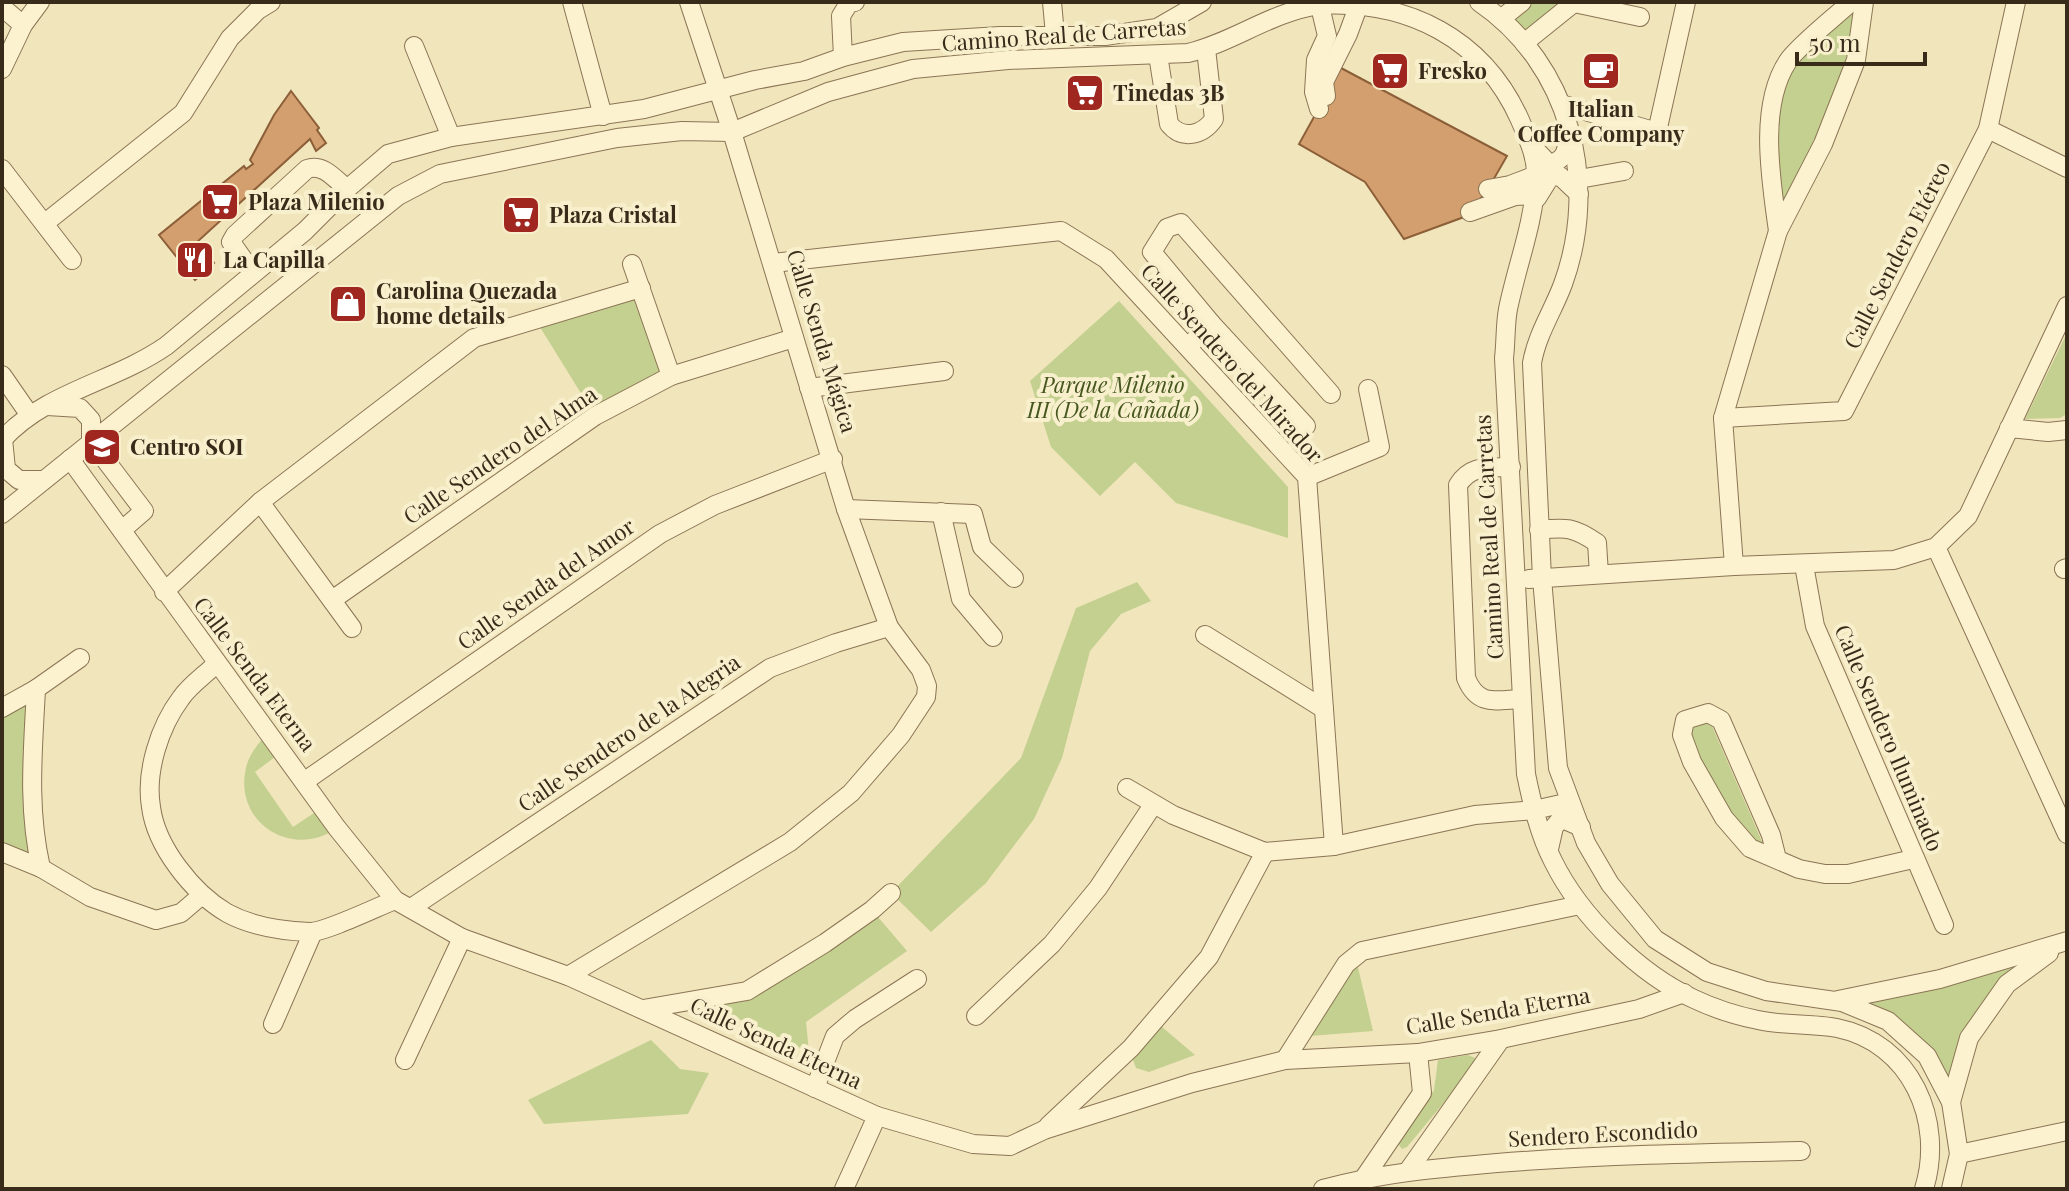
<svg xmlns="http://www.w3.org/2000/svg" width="2069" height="1191" viewBox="0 0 2069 1191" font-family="'Playfair Display',serif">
<rect width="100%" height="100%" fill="#f1e5bc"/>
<!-- green -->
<g fill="#c4d090">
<path d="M 1522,2 L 1575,2 L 1524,43 L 1502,18 Z"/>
<path d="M 1864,2 L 1856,60 L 1778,231 L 1769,162 L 1788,61 Z"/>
<path d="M 641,288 L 671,376 L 595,416 L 535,319 Z"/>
<path d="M 1119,301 L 1288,487 L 1288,538 L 1176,503 L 1135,462 L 1100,496 L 1051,447 L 1030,381 Z"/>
<path d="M 2067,333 L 2067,414 L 2060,418 L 2025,419 Z"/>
<path d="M 1137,582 L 1151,601 L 1121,614 L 1090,651 L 1062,758 L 1034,819 L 986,883 L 931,932 L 891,893 L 1021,758 L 1076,608 Z"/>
<path d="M 36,689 L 41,868 L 2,852 L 2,708 Z"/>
<path d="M 1706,721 L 1712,726 L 1764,846 C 1738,836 1709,780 1698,755 C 1694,746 1692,734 1690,724 Z"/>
<path d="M 269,731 L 283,751 L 255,772 L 293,827 L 323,807 L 337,828 C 292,860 233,822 246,768 C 249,753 260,742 269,731 Z"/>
<path d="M 872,910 L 907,951 L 806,1022 L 809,1052 L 699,1000 L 747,991 Z"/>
<path d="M 2061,944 L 2007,984 L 1969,1038 L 1951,1102 L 1927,1056 L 1842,1002 Z"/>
<path d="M 1356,959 L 1373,1031 L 1310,1036 Z"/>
<path d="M 1155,1021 L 1195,1055 L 1149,1072 L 1136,1068 L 1132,1057 Z"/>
<path d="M 651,1040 L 680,1069 L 709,1073 L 688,1114 L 544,1124 L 528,1100 Z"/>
<path d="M 1468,1055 L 1475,1058 L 1476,1064 L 1407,1147 L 1402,1149 L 1397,1142 L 1434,1090 L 1438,1060 Z"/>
</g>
<!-- building -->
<g fill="#d39f6f" stroke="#8c5f38" stroke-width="2">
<path d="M 1341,68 L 1507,156 L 1488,189 L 1470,212 L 1464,217 L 1404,239 L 1365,182 L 1299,144 Z"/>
<path d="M 291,91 L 319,128 L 317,130 L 326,143 L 316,151 L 310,139 L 197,242 L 214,263 L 195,280 L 159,235 L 244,166 L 246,169 L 253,164 L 250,160 L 274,115 Z"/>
</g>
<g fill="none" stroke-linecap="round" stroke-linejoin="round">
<defs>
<g id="minor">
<path d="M 572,2 L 603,116"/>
<path d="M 1052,2 L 1055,35"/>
<path d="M 1479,2 C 1570,64 1600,182 1563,284 C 1553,311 1537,334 1532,363 L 1542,578 L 1558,768 L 1586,843 L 1610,884 L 1655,939 L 1707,972 L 1766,991 L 1842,1002 L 1888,1021 L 1927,1056 L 1951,1102 L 1959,1154 L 1951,1189"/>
<path d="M 1574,3 L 1640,17"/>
<path d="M 2,7 L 23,25"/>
<path d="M 1502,18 L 1522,2"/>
<path d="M 1524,43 L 1575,2"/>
<path d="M 414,46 L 451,137"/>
<path d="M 1158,55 L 1169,124 C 1182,140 1202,136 1214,119 L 1206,49"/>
<path d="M 843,57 L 841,16 L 849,3 L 855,2"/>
<path d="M 2,69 L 23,25 L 40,2"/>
<path d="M 1326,96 L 1324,82 L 1348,34 L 1359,4"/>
<path d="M 1561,104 L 1657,132 L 1686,2"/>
<path d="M 1319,109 L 1314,92 L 1316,60 L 1327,36 L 1319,2"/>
<path d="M 1988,129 L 2067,168"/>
<path d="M 1531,145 L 1549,164 C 1566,160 1566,151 1569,136"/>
<path d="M 2,169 L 72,260"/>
<path d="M 1579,179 L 1624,171"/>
<path d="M 1488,189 L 1510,185 L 1536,175"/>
<path d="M 1537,198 L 1550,177 L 1560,176 L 1579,194"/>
<path d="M 1470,212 L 1515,196 L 1534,195"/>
<path d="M 45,223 L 183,113 L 230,38 L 258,10 L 271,2"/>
<path d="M 1778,231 C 1771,180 1758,106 1788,61 C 1799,45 1835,17 1851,2"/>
<path d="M 773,263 L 1061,231 L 1106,259 L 1307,477 L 1334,846"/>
<path d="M 632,264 L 671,376"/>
<path d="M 253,273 L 231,242 L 235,235 L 307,169 C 323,163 335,179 347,189"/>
<path d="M 1211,323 L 1306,426"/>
<path d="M 1189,346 L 1211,323 L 1152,252 L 1167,228 L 1181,223 L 1331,394"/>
<path d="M 2,375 L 29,414"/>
<path d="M 809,388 L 944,371"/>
<path d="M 47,406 L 80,408 L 91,420 L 91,441 L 144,511 L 122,530"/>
<path d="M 1723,418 L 1844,411 L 1988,129 L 2016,2"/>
<path d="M 2009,428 L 2048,432 L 2067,430"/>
<path d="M 3,439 L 6,469 L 19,480 L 42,480"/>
<path d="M 2,440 C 47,391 112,383 166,346 L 305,231 L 347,189 L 388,154 L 451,137 L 644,109 L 755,80 L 804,71 L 843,57 L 903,42 L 1000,36 L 1105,36 L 1157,28 L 1202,2"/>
<path d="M 70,459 L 337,828 L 395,900 L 462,938 L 568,976 L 877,1116 L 973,1144 L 1010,1146 L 1044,1130 L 1192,1083 L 1285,1060 L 1418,1053 L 1501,1039 L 1639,1009 L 1684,993"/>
<path d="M 1511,467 C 1489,468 1471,464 1458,485 L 1466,678 C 1478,707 1495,700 1522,699"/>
<path d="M 1307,477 L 1380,447 L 1368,389"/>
<path d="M 260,502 L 352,628"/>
<path d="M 846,509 L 973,514 L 982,547 L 1014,578"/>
<path d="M 941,512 L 961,599 L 993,637"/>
<path d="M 2,514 L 398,196 L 440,174 L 617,138 L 682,131 L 732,132 L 828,92 L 913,69 L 1008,60 L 1188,53 C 1234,42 1271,12 1319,5 C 1409,0 1484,39 1520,120 C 1528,139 1537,157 1536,178 C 1534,223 1517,265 1508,309 C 1505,325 1506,342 1504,358 L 1526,774 C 1532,803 1539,834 1553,861 C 1580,916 1639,974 1694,999 C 1713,1008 1738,1016 1758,1020 C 1784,1026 1811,1023 1837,1028 C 1911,1043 1945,1121 1924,1189"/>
<path d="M 1539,530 C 1566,527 1574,527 1597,543 L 1599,574"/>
<path d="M 1936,547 L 2067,834"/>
<path d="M 1804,565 L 1815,626 L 1944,925"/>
<path d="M 1734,566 L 1723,418 L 1778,231 L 1823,144 L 1856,60 L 1864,2"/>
<path d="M 2064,569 L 2067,568"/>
<path d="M 1529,579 L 1734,566 L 1894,560 L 1936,547 L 1968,516 L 2067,306"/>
<path d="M 164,592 L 260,502 L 474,338 L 641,288"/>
<path d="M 332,600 L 595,416 L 671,376 L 794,338"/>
<path d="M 1205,635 L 1324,709"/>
<path d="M 216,664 C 205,675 190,685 181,698 C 160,726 145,771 151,807 C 156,847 193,893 227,913 C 251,926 283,931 310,932 C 326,932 377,907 395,900"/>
<path d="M 36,689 C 33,750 27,807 41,868"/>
<path d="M 2,708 L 36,689 L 80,658"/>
<path d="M 305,781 L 660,534 L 715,505 L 833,459"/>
<path d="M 1127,788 L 1173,815 L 1265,852 L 1334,846 L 1475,815 L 1534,810 L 1570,802"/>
<path d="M 1549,849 L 1554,827 L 1559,821 L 1565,820 L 1581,827"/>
<path d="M 2,852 L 41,868 L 90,897 L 156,920 L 181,913 L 202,895"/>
<path d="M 1777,859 L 1771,835 L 1721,720 L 1708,713 L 1685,720 L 1682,735 L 1692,762 L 1724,818 L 1750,848 L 1799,869 L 1825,874 L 1848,874 L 1913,859"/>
<path d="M 411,908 L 770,668 L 836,643 L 889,627"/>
<path d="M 568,976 L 790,842 L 851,793 L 901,735 L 926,697 L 927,686 L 921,670 L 889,627 L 846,509 L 732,132 L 689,2"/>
<path d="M 1838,1000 L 1940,979 L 2067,941"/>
<path d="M 643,1009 L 747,991 L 825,943 L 872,910 L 891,893"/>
<path d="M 976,1016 L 1052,944 L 1098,888 L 1153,805"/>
<path d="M 273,1024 L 313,932"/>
<path d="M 405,1060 L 462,938"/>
<path d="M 1285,1060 L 1346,964 L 1362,951 L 1580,905"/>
<path d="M 815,1088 L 835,1036 L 855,1019 L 917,979"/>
<path d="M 1951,1102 L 1969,1038 L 2007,984 L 2049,953"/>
<path d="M 1048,1126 L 1131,1048 L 1209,957 L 1265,852"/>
<path d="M 1959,1154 L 2067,1131"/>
<path d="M 1408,1171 L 1501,1039"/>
<path d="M 1364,1178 L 1422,1093 L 1418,1053"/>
<path d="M 844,1189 L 877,1116"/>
<path d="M 1323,1189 C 1381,1173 1438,1168 1497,1163 C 1598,1155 1700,1153 1801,1151"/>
</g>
</defs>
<!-- minor casing -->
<use href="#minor" stroke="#8b7554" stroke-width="20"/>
<!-- minor -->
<use href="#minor" stroke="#fcf2d0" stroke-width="18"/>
</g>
<!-- icons -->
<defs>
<symbol id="supermarket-square" viewBox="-11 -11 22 22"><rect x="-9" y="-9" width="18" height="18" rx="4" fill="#9f271f" stroke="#f8efcc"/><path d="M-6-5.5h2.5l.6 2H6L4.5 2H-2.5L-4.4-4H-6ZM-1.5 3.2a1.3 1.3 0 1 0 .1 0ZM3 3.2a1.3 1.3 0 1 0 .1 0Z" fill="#fff"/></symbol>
<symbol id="cafe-square" viewBox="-11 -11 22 22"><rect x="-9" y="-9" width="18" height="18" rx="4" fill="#9f271f" stroke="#f8efcc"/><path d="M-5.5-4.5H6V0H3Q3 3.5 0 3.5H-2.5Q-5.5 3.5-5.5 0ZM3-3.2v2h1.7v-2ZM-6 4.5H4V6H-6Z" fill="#fff"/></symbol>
<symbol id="restaurant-square" viewBox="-11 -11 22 22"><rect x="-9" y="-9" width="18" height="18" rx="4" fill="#9f271f" stroke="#f8efcc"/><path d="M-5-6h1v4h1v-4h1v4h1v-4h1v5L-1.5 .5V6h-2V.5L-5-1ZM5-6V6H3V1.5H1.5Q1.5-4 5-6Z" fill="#fff"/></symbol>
<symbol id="shop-square" viewBox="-11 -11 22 22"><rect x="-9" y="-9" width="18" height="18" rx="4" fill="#9f271f" stroke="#f8efcc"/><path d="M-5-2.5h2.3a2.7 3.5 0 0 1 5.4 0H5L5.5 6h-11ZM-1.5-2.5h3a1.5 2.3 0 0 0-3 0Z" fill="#fff"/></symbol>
<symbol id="school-square" viewBox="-11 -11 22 22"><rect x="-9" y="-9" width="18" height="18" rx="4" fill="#9f271f" stroke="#f8efcc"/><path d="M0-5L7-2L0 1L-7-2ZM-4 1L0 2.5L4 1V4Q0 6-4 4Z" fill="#fff"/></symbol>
</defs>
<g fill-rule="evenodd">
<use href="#supermarket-square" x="1368" y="49" width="44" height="44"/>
<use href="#cafe-square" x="1579" y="49" width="44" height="44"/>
<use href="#supermarket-square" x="1063" y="71" width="44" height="44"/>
<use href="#supermarket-square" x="198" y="180" width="44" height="44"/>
<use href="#supermarket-square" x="499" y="193" width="44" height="44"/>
<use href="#restaurant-square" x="173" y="238" width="44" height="44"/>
<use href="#shop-square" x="326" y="282" width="44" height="44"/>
<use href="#school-square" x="80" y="425" width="44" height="44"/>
</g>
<g text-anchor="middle" stroke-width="8" stroke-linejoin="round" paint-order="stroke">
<!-- street labels -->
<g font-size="22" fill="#382b1a" stroke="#f8efcc">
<text transform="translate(1064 35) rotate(-4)" y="8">Camino Real de Carretas</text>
<text transform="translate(1897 255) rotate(-63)" y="8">Calle Sendero Etéreo</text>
<text transform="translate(822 341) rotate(73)" y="8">Calle Senda Mágica</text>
<text transform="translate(1232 363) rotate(48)" y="8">Calle Sendero del Mirador</text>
<text transform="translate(500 455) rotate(-34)" y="8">Calle Sendero del Alma</text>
<text transform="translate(1489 537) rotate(-93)" y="8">Camino Real de Carretas</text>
<text transform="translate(546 584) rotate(-35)" y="8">Calle Senda del Amor</text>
<text transform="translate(255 674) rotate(53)" y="8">Calle Senda Eterna</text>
<text transform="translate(629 733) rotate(-34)" y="8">Calle Sendero de la Alegria</text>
<text transform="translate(1889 738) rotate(67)" y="8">Calle Sendero Iluminado</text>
<text transform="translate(1498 1011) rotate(-10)" y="8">Calle Senda Eterna</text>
<text transform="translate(776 1043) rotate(25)" y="8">Calle Senda Eterna</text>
<text transform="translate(1603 1134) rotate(-3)" y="8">Sendero Escondido</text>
</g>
<!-- poi labels -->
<g font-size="22" font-weight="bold" fill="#382b1a" stroke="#f8efcc" text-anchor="start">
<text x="1418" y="79">Fresko</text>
<text x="1113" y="101">Tinedas 3B</text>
<text x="1601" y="117" text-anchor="middle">Italian<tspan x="1601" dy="25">Coffee Company</tspan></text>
<text x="248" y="210">Plaza Milenio</text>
<text x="549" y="223">Plaza Cristal</text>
<text x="223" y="268">La Capilla</text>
<text x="376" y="299">Carolina Quezada<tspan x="376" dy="25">home details</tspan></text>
<text x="130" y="455">Centro SOI</text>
</g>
<!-- park labels -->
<g font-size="22" font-style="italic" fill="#45571f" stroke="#f8efcc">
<text x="1113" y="393">Parque Milenio<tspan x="1113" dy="25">III (De la Cañada)</tspan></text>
</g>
</g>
<!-- border -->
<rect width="2069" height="1191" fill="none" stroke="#382b1a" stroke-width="8"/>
<!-- scale -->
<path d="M1797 52v12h128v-12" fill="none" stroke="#382b1a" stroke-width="4"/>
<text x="1809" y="52" font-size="24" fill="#382b1a" stroke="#f8efcc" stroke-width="6" paint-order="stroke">50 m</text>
</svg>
